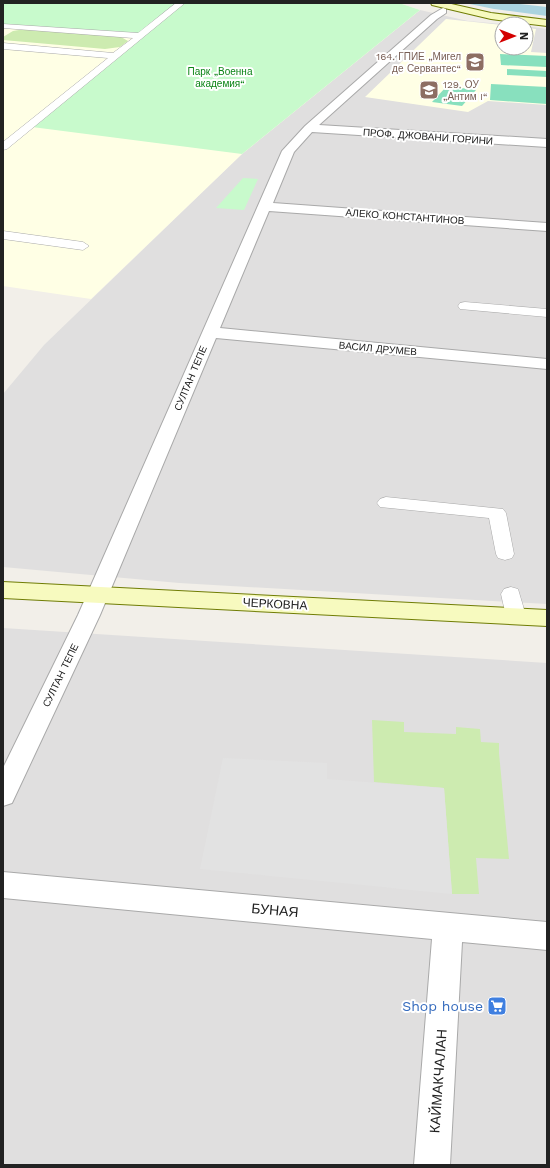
<svg xmlns="http://www.w3.org/2000/svg" width="550" height="1168" viewBox="0 0 550 1168" font-family="'Work Sans',sans-serif">
<rect width="100%" height="100%" fill="#f2efe9"/>
<!-- residential -->
<g fill="#e0dfdf">
<path d="M 420,10 L 468,21 L 502,24 L 502,48 L 526,48 L 526,26 L 547,29 L 547,604 L 179,583 L 3,567 L 3,394 L 44,345 L 242,154 Z"/>
<path d="M 3,628 L 547,663 L 547,1165 L 3,1165 Z"/>
</g>
<!-- education -->
<g fill="#ffffe5">
<path d="M 3,3 L 399,3 L 420,10 L 242,154 L 91,299 L 3,286 Z"/>
<path d="M 446,19 L 502,25 L 502,48 L 526,48 L 526,28 L 536,29 L 531,52 L 547,53 L 547,105 L 488,101 L 468,112 L 365,97 Z"/>
</g>
<!-- grass -->
<g fill="#cdebb0">
<path d="M 25,29 L 121,37 L 128,41 L 120,47 L 105,49 L 3,40 L 3,37 L 13,31 Z"/>
<path d="M 372,720 L 404,722 L 404,732 L 456,734 L 456,727 L 480,729 L 481,742 L 499,743 L 499,753 L 509,859 L 476,858 L 479,894 L 452,894 L 444,788 L 374,782 Z"/>
</g>
<!-- park -->
<g fill="#c8facc">
<path d="M 3,3 L 399,3 L 420,10 L 242,154 L 32,127 L 143,35 L 3,24 Z"/>
<path d="M 243,178 L 258,179 L 244,210 L 216,208 Z"/>
</g>
<!-- pitch -->
<g fill="#88e0be">
<path d="M 500,54 L 547,56 L 547,67 L 501,65 Z"/>
<path d="M 507,69 L 547,71 L 547,77 L 507,75 Z"/>
<path d="M 491,84 L 547,87 L 547,104 L 490,100 Z"/>
<path d="M 447,86 L 476,90 L 462,106 L 432,102 Z"/>
</g>
<!-- parking -->
<path fill="#e2e2e2" d="M 223,758 L 327,763 L 327,779 L 444,788 L 452,894 L 200,869 Z"/>
<!-- water -->
<path fill="#aad3df" d="M 465,3 L 511,3 L 547,7 L 547,16 L 494,9 Z"/>
<g fill="none" stroke-linecap="round" stroke-linejoin="round">
<defs>
<g id="lane">
<path d="M 176,3 L 185,3 L 7,149 L 3,150 L 3,142 L 108,58 L 3,49 L 3,43 L 113,53 L 133,38 L 3,28 L 3,24 L 138,33 Z"/>
<path d="M 3,231 L 83,242 L 89,246 L 83,250 L 3,239 Z"/>
<path d="M 465,302 L 547,309 L 547,317 L 460,309 L 458,306 L 460,303 Z"/>
<path d="M 386,497 L 503,509 L 506,513 L 514,554 L 512,558 L 505,560 L 498,558 L 496,554 L 489,518 L 380,507 L 377,503 L 380,499 Z"/>
<path d="M 511,587 L 518,589 L 526,616 L 523,621 L 516,623 L 509,621 L 506,616 L 501,594 L 504,589 Z"/>
</g>
<g id="street">
<path d="M 443,8 L 446,9 L 446,13 L 437,19 L 319,125 L 547,139 L 547,147 L 312,132 L 294,152 L 273,203 L 547,223 L 547,231 L 269,211 L 220,328 L 547,359 L 547,369 L 216,338 L 100,615 L 12,803 L 3,806 L 3,768 L 78,615 L 282,151 L 305,126 L 431,15 Z"/>
<path d="M 3,872 L 547,922 L 547,950 L 462,942 L 450,1165 L 414,1165 L 432,939 L 3,898 Z"/>
</g>
<g id="secondary">
<path d="M 431,3 L 447,3 L 491,13 L 547,20 L 547,26 L 491,19 L 432,5 Z"/>
<path d="M 3,582 L 547,610 L 547,626 L 3,598 Z"/>
</g>
</defs>
<!-- lane casing -->
<use href="#lane" stroke="#a9a9a9" stroke-width="1"/>
<!-- street casing -->
<use href="#street" stroke="#a9a9a9" stroke-width="2"/>
<!-- secondary casing -->
<use href="#secondary" stroke="#707d05" stroke-width="2"/>
<!-- lane -->
<use href="#lane" fill="#fff" fill-rule="evenodd"/>
<!-- street -->
<use href="#street" fill="#fff" fill-rule="evenodd"/>
<!-- secondary -->
<use href="#secondary" fill="#f7fabf" fill-rule="evenodd"/>
</g>
<!-- icons -->
<defs>
<symbol id="school-square" viewBox="-11 -11 22 22"><rect x="-9" y="-9" width="18" height="18" rx="4" fill="#8d6e63" stroke="#fff"/><path d="M0-5L7-2L0 1L-7-2ZM-4 1L0 2.5L4 1V4Q0 6-4 4Z" fill="#fff"/></symbol>
<symbol id="supermarket-square" viewBox="-11 -11 22 22"><rect x="-9" y="-9" width="18" height="18" rx="4" fill="#3f7fe0" stroke="#fff"/><path d="M-6-5.5h2.5l.6 2H6L4.5 2H-2.5L-4.4-4H-6ZM-1.5 3.2a1.3 1.3 0 1 0 .1 0ZM3 3.2a1.3 1.3 0 1 0 .1 0Z" fill="#fff"/></symbol>
</defs>
<g fill-rule="evenodd">
<use href="#school-square" x="464" y="51" width="22" height="22"/>
<use href="#school-square" x="418" y="79" width="22" height="22"/>
<use href="#supermarket-square" x="486" y="995" width="22" height="22"/>
</g>
<g text-anchor="middle" stroke-width="4" stroke-linejoin="round" paint-order="stroke">
<!-- far-education labels -->
<g font-size="10" fill="#785e54" stroke="#fff" text-anchor="end">
<text x="461" y="60">164. ГПИЕ „Мигел<tspan x="461" dy="12">де Сервантес“</tspan></text>
<text x="443" y="88" text-anchor="start">129. ОУ<tspan x="443" dy="12">„Антим I“</tspan></text>
</g>
<!-- far-park labels -->
<g font-size="10" fill="#0c8416" stroke="#fff">
<text x="220" y="75">Парк „Военна<tspan x="220" dy="12">академия“</tspan></text>
</g>
<!-- far-street labels -->
<g font-size="10" fill="#222" stroke="#fff">
<text transform="translate(428 136) rotate(4)" y="4">ПРОФ. ДЖОВАНИ ГОРИНИ</text>
<text transform="translate(405 216) rotate(4)" y="4">АЛЕКО КОНСТАНТИНОВ</text>
<text transform="translate(378 348) rotate(5)" y="4">ВАСИЛ ДРУМЕВ</text>
<text transform="translate(190 378) rotate(-67)" y="4">СУЛТАН ТЕПЕ</text>
<text transform="translate(60 675) rotate(-64)" y="4">СУЛТАН ТЕПЕ</text>
</g>
<!-- street labels -->
<g font-size="12" fill="#222" stroke="#fff">
<text transform="translate(275 604) rotate(3)" y="4">ЧЕРКОВНА</text>
</g>
<!-- near-street labels -->
<g font-size="14" fill="#222" stroke="#fff">
<text transform="translate(275 910) rotate(5)" y="5">БУНАЯ</text>
<text transform="translate(438 1081) rotate(-86)" y="5">КАЙМАКЧАЛАН</text>
</g>
<!-- near-shop labels -->
<g font-size="14" fill="#366cbe" stroke="#fff" text-anchor="end">
<text x="483" y="1011">Shop house</text>
</g>
</g>
<!-- border -->
<rect width="550" height="1168" fill="none" stroke="#222222" stroke-width="8"/>
<!-- north arrow -->
<g transform="translate(514 36) rotate(90)"><circle r="19" fill="#ffffff" stroke="#a7a7a7"/>
<path d="M0-3L7 15L0 10L-7 15Z" fill="#d40000"/>
<text y="-6" font-size="11" font-weight="bold" text-anchor="middle" fill="#222222">N</text>
</g>
</svg>
